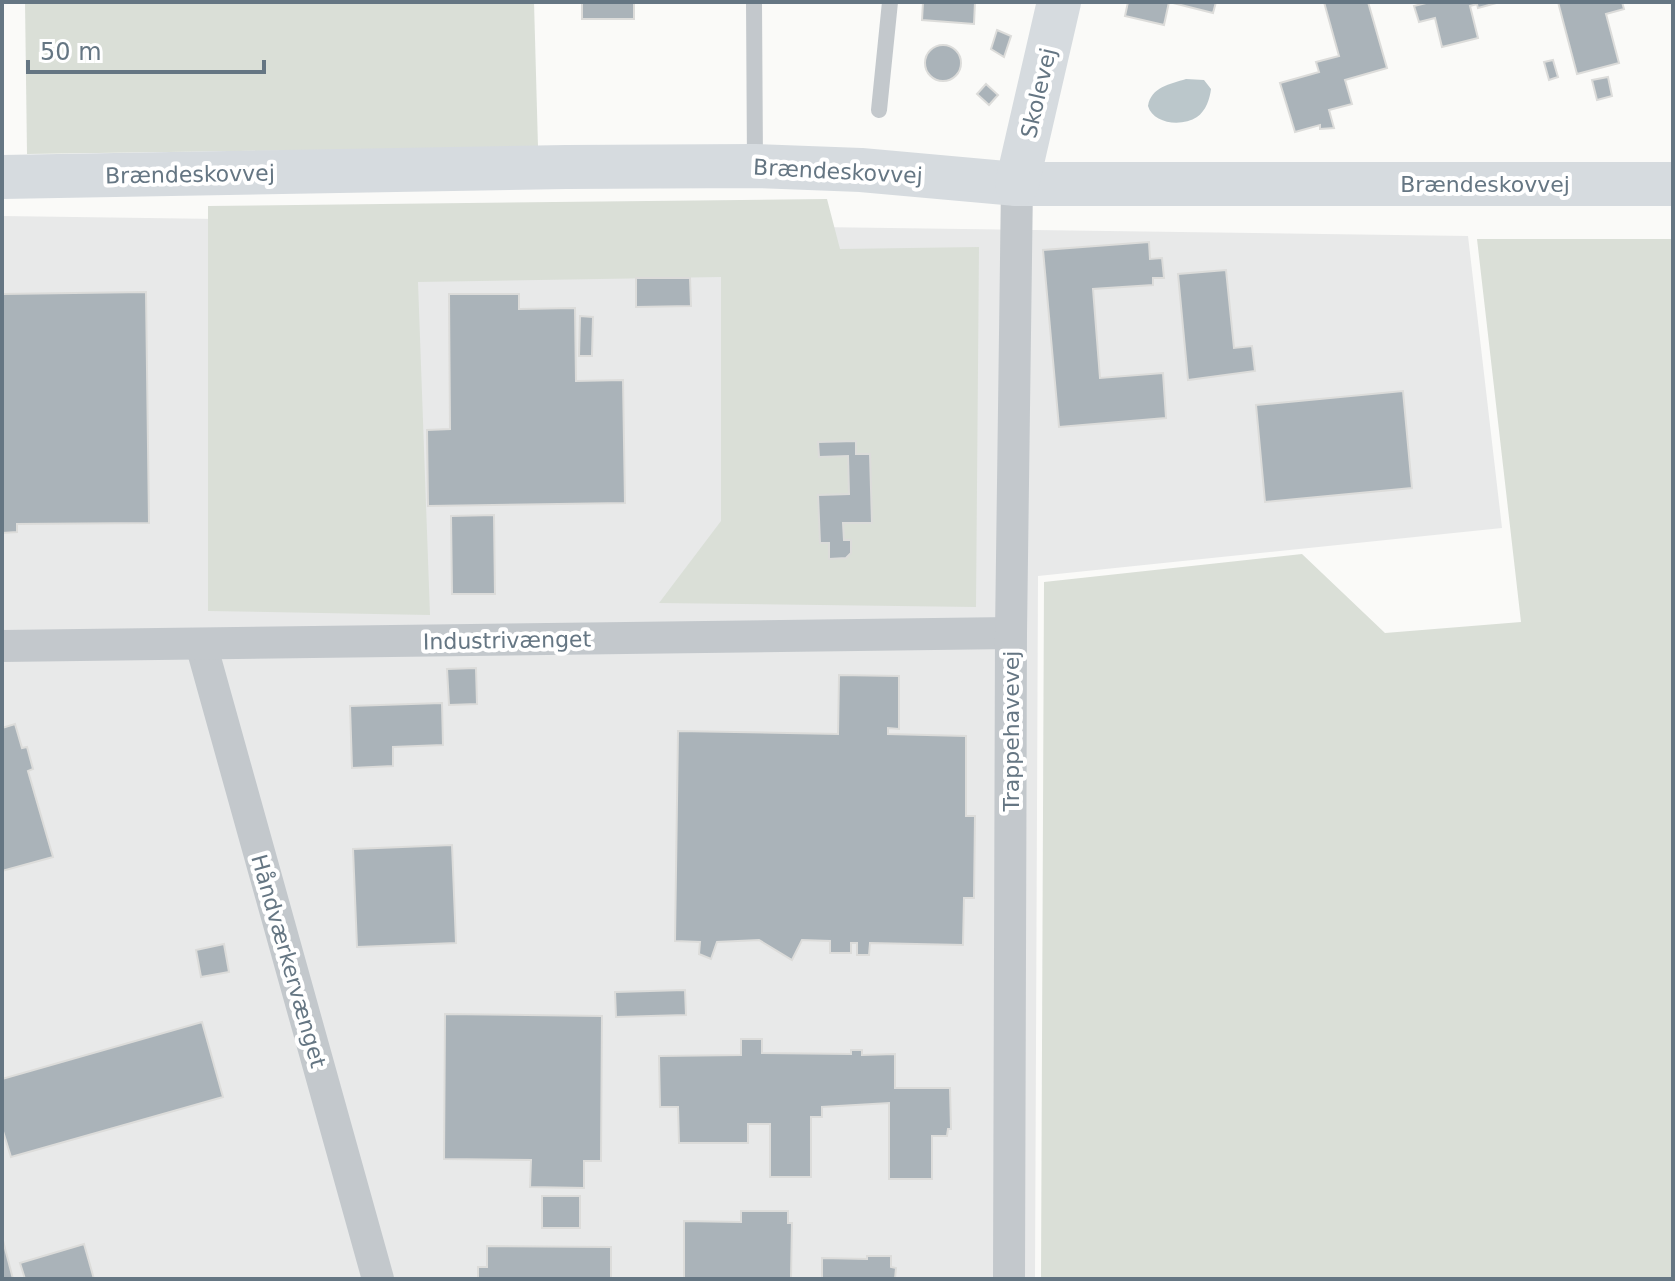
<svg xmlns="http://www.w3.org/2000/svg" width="1675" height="1281" viewBox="0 0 1675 1281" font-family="'DejaVu Sans',sans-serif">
<rect width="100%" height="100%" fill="#fafaf8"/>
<!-- built -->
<path fill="#e8e9e9" d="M 2,216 L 1468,236 L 1502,528 L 1038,576 L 1035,1279 L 2,1279 Z"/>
<!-- green -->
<g fill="#dadfd7">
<path d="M 25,2 L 534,2 L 538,147 L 27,154 Z"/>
<path d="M 827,199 L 840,249 L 979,247 L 976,607 L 659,603 L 721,521 L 721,277 L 418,282 L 430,615 L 208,611 L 208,206 Z"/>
<path d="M 1477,239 L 1673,239 L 1673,1279 L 1041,1279 L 1044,582 L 1302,554 L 1385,633 L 1521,622 Z"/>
</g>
<!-- water -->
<path fill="#bbc7cb" d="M 1186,79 L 1204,80 L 1211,89 C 1210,98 1206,111 1197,117 C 1182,127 1153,124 1148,106 C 1151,87 1170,84 1186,79 Z"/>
<!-- building -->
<g fill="#aab3b9" stroke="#dcdcda" stroke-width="2">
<rect x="582" y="2" width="52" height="17"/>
<path d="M 923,2 L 975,2 L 974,24 L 922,20 Z"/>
<path d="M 1128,2 L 1216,2 L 1213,13 L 1169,2 L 1164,25 L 1125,16 Z"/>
<path d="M 1324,2 L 1368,2 L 1387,68 L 1345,80 L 1352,104 L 1329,110 L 1334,128 L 1320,129 L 1320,125 L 1295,132 L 1280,83 L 1319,72 L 1316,62 L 1339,56 Z"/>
<path d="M 1500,2 L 1478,8 L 1477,4 L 1470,6 L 1478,38 L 1442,47 L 1435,18 L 1419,22 L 1414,6 L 1430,2 Z"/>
<path d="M 1558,2 L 1622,2 L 1624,9 L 1606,14 L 1619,63 L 1577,74 Z"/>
<path d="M 997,30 L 1011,36 L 1004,57 L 991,49 Z"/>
<circle cx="943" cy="63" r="18"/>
<path d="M 1553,60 L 1558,77 L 1549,80 L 1544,62 Z"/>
<path d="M 1608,77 L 1612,96 L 1597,100 L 1592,80 Z"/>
<path d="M 986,84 L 998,95 L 989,105 L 977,94 Z"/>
<path d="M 1149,242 L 1150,259 L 1162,258 L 1164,278 L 1153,278 L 1153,285 L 1093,289 L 1100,378 L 1163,373 L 1166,418 L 1059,427 L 1043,250 Z"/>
<path d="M 1226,270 L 1234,348 L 1252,346 L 1255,371 L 1188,380 L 1178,274 Z"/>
<path d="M 636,278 L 690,278 L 691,306 L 636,307 Z"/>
<path d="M 146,292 L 149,523 L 17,524 L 17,532 L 2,533 L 2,294 Z"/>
<path d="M 449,294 L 519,294 L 519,309 L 575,308 L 576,381 L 623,380 L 625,503 L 428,506 L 427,430 L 450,429 Z"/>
<path d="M 580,316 L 593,317 L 592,356 L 579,356 Z"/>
<path d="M 1403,391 L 1412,488 L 1265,502 L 1256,405 Z"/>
<path d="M 856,441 L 856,454 L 870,454 L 872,523 L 843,523 L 844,540 L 851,540 L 851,553 L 846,558 L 829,559 L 829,543 L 820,543 L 818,495 L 849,494 L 848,456 L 819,457 L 818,442 Z"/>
<path d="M 494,515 L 495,594 L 452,594 L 451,516 Z"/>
<path d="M 476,668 L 477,704 L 449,705 L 447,669 Z"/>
<path d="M 839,675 L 899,676 L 899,729 L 888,728 L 888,734 L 966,736 L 966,816 L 975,816 L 974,898 L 964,898 L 963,945 L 870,943 L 869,955 L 857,955 L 857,943 L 851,943 L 851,953 L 830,953 L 830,941 L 802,940 L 792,960 L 759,940 L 717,942 L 711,959 L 699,954 L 700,942 L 675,941 L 678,731 L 838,734 Z"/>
<path d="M 442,703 L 443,745 L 393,747 L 393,766 L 352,768 L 350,706 Z"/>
<path d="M 15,724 L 22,748 L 27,747 L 33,769 L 28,771 L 53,857 L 2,871 L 2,728 Z"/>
<path d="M 452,845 L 456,943 L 357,947 L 353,849 Z"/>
<path d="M 224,944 L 229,972 L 201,977 L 196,950 Z"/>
<path d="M 685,990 L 686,1015 L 616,1017 L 615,992 Z"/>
<path d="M 445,1014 L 602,1016 L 601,1161 L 584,1161 L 584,1188 L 530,1187 L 531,1160 L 444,1159 Z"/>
<path d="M 202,1022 L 223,1097 L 11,1157 L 2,1128 L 2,1079 Z"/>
<path d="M 741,1039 L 762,1039 L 762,1053 L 851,1054 L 851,1050 L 862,1050 L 862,1055 L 895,1054 L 895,1088 L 950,1088 L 951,1129 L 948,1129 L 947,1136 L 932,1136 L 932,1179 L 889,1179 L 889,1103 L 822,1107 L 822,1117 L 811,1117 L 811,1177 L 770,1177 L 770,1124 L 748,1124 L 748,1143 L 679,1143 L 678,1107 L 660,1107 L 659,1056 L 741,1055 Z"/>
<rect x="542" y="1196" width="38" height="32"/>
<path d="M 741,1211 L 788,1211 L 788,1223 L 792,1223 L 791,1279 L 684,1279 L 684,1221 L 741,1222 Z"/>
<path d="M 2,1237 L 13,1279 L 2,1279 Z"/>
<path d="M 84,1244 L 94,1279 L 25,1279 L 20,1263 Z"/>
<path d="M 487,1246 L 611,1247 L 611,1279 L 478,1279 L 478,1267 L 487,1267 Z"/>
<path d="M 867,1256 L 891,1256 L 891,1267 L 896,1268 L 895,1279 L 822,1279 L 822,1258 L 867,1259 Z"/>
</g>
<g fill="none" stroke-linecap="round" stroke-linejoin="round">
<!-- lane -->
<g stroke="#c3c8cc" stroke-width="16">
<path d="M 754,2 L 755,165"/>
<path d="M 879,110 L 890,2"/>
</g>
<!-- street -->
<g stroke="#c3c8cc" stroke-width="32">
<path d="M 201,644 L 378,1279"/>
<path d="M 2,646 L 1011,633"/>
<path d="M 1009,1279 L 1011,633 L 1017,184"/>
</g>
<!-- secondary -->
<g stroke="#d6dbdf" stroke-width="44">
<path d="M 2,177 L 566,167 L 755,166 L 861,170 L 1017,184 L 1673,184"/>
<path d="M 1017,184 L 1059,2"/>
</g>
</g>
<g text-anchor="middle" stroke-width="8" stroke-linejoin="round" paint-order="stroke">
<!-- street labels -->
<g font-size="22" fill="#657683" stroke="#fff">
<text transform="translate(1038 93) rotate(-77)" y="8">Skolevej</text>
<text transform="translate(838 171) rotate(3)" y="8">Brændeskovvej</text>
<text transform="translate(190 174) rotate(-1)" y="8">Brændeskovvej</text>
<text x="1485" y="192">Brændeskovvej</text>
<text transform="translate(507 640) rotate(-1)" y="8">Industrivænget</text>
<text transform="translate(1011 731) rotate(-90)" y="8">Trappehavevej</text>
<text transform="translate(289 961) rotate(74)" y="8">Håndværkervænget</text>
</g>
</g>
<!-- border -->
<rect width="1675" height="1281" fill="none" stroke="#657683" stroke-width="8"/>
<!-- scale -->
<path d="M28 60v12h236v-12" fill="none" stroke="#657683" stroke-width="4"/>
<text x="40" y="60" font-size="24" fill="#657683" stroke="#ffffff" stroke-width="6" paint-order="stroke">50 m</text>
</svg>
